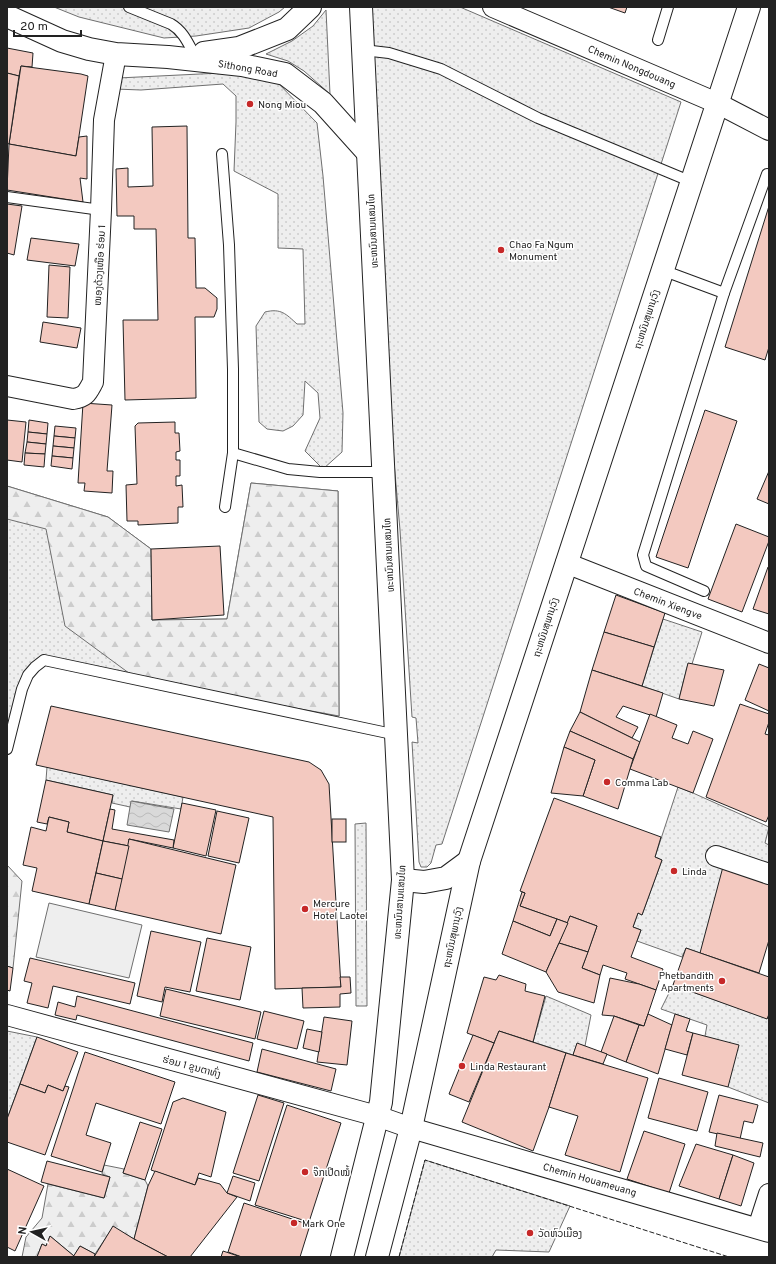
<svg xmlns="http://www.w3.org/2000/svg" width="776" height="1264" viewBox="0 0 776 1264" font-family="Overpass,'Noto Sans Lao',sans-serif">
<defs>
<pattern id="green-dots" width="8" height="8" patternUnits="userSpaceOnUse"><rect width="8" height="8" fill="#eee"/><path d="M2 2h.1M6 6h.1" fill="none" stroke="#ccc" stroke-width="1.8" stroke-linecap="round"/></pattern>
<pattern id="forest-firs" width="22" height="20" patternUnits="userSpaceOnUse"><rect width="22" height="20" fill="#eee"/><path d="M5 1l3.5 6h-7zM16 11l3.5 6h-7z" fill="#ccc"/></pattern>
<pattern id="water-waves" width="16" height="10" patternUnits="userSpaceOnUse"><rect width="16" height="10" fill="#d9d9d9"/><path d="M0 5q4-4 8 0t8 0" fill="none" stroke="#bababa"/></pattern>
</defs>
<rect width="100%" height="100%" fill="#fff"/>
<!-- green -->
<g fill="url(#green-dots)" stroke="#6f6f6f">
<path d="M 54,7 L 285,7 L 279,12 L 249,28 L 196,36 L 164,38 L 79,17 Z"/>
<path d="M 354,7 L 460,7 L 681,102 L 442,844 L 436,845 L 431,863 L 427,867 L 421,867 L 419,862 L 412,742 L 418,743 L 416,718 L 412,717 L 400,530 Z"/>
<path d="M 326,10 L 330,94 L 304,71 L 288,61 L 266,54 L 292,41 L 313,26 Z"/>
<path d="M 241,72 L 272,77 L 317,123 L 323,176 L 343,413 L 342,452 L 323,469 L 305,451 L 320,418 L 318,393 L 305,381 L 303,415 L 293,426 L 283,431 L 267,429 L 259,422 L 256,326 L 265,312 C 281,308 286,314 297,324 L 305,324 L 303,249 L 278,248 L 278,194 L 234,171 L 236,122 L 236,96 L 223,84 L 141,90 L 115,89 L 118,78 Z"/>
<path d="M 251,483 L 338,491 L 339,716 L 44,660 L 35,667 L 7,749 L 7,486 L 108,517 L 151,549 L 152,620 L 227,619 Z"/>
<path d="M 663,619 L 702,632 L 692,664 L 688,664 L 679,699 L 642,686 Z"/>
<path d="M 47,767 L 183,797 L 181,809 L 132,801 L 130,807 L 112,803 L 113,795 L 46,780 Z"/>
<path d="M 678,787 L 693,793 L 769,827 L 765,843 L 769,845 L 769,879 L 700,953 L 686,948 L 682,957 L 637,941 L 641,930 L 633,927 L 638,913 L 642,915 L 662,860 L 655,857 Z"/>
<path d="M 366,823 L 367,1006 L 356,1006 L 355,824 Z"/>
<path d="M 673,985 L 769,1019 L 769,1103 L 728,1087 L 705,1036 L 707,1025 L 661,1009 Z"/>
<path d="M 546,996 L 591,1015 L 585,1046 L 577,1044 L 573,1055 L 533,1042 Z"/>
<path d="M 7,1031 L 37,1037 L 7,1119 Z"/>
<path d="M 425,1160 L 570,1206 L 549,1252 L 496,1250 L 492,1257 L 399,1257 Z"/>
</g>
<!-- forest -->
<g fill="url(#forest-firs)" stroke="#6f6f6f">
<path d="M 251,483 L 338,491 L 339,716 L 137,679 L 65,626 L 46,529 L 7,519 L 7,486 L 108,517 L 151,549 L 152,620 L 227,619 Z"/>
<path d="M 7,865 L 22,881 L 13,968 L 7,966 Z"/>
<path d="M 104,1165 L 124,1169 L 123,1173 L 145,1180 L 148,1186 L 134,1239 L 113,1227 L 95,1254 L 80,1246 L 74,1256 L 50,1236 L 46,1246 L 42,1244 L 37,1257 L 22,1257 L 26,1237 L 42,1218 L 48,1184 L 104,1198 L 110,1177 L 102,1174 Z"/>
</g>
<!-- pitch -->
<path fill="#eee" stroke="#6f6f6f" d="M 49,903 L 142,925 L 129,978 L 36,957 Z"/>
<!-- water -->
<path fill="url(#water-waves)" stroke="#6f6f6f" d="M 131,801 L 174,809 L 169,832 L 127,825 Z"/>
<!-- building -->
<g fill="#f3c9c0" stroke="#222">
<path d="M 608,7 L 627,7 L 625,13 Z"/>
<path d="M 7,48 L 33,53 L 32,67 L 21,66 L 19,76 L 7,73 Z"/>
<path d="M 21,66 L 81,74 L 88,76 L 76,156 L 9,144 Z"/>
<path d="M 7,73 L 19,76 L 9,144 L 7,143 Z"/>
<path d="M 187,126 L 188,238 L 195,238 L 196,288 L 205,288 L 217,298 L 217,309 L 214,317 L 195,317 L 196,398 L 125,400 L 123,320 L 158,320 L 156,229 L 134,229 L 134,216 L 117,216 L 116,169 L 128,168 L 128,187 L 153,186 L 152,127 Z"/>
<path d="M 87,136 L 87,179 L 80,178 L 83,202 L 7,190 L 9,144 L 76,156 L 79,137 Z"/>
<path d="M 7,204 L 22,206 L 14,255 L 7,253 Z"/>
<path d="M 769,206 L 769,347 L 765,360 L 725,347 Z"/>
<path d="M 31,238 L 79,244 L 75,266 L 27,260 Z"/>
<path d="M 49,265 L 70,267 L 68,318 L 47,317 Z"/>
<path d="M 43,322 L 81,328 L 77,348 L 40,342 Z"/>
<path d="M 83,403 L 112,405 L 107,471 L 113,471 L 112,493 L 84,491 L 85,483 L 78,483 Z"/>
<path d="M 705,410 L 737,421 L 688,568 L 656,557 Z"/>
<path d="M 7,420 L 26,422 L 22,462 L 7,460 Z"/>
<path d="M 29,420 L 48,423 L 47,434 L 28,432 Z"/>
<path d="M 175,422 L 175,433 L 179,433 L 180,451 L 176,452 L 176,460 L 180,460 L 180,476 L 176,476 L 176,486 L 182,485 L 183,507 L 178,507 L 178,523 L 138,525 L 138,521 L 127,521 L 126,485 L 137,484 L 135,426 L 138,423 Z"/>
<path d="M 55,426 L 76,428 L 75,438 L 54,436 Z"/>
<path d="M 28,432 L 47,434 L 46,444 L 27,442 Z"/>
<path d="M 54,436 L 75,438 L 74,448 L 53,446 Z"/>
<path d="M 27,442 L 46,444 L 45,454 L 25,453 Z"/>
<path d="M 53,446 L 74,448 L 73,458 L 52,456 Z"/>
<path d="M 25,453 L 45,454 L 44,467 L 24,465 Z"/>
<path d="M 52,456 L 73,458 L 72,469 L 51,466 Z"/>
<path d="M 769,471 L 769,504 L 757,499 Z"/>
<path d="M 736,524 L 769,537 L 769,541 L 742,612 L 708,599 Z"/>
<path d="M 220,546 L 224,615 L 152,620 L 151,549 Z"/>
<path d="M 768,567 L 769,568 L 769,614 L 753,609 Z"/>
<path d="M 616,595 L 665,613 L 654,647 L 604,632 Z"/>
<path d="M 604,632 L 654,647 L 642,686 L 592,670 Z"/>
<path d="M 688,663 L 724,670 L 714,706 L 679,699 Z"/>
<path d="M 759,664 L 769,668 L 769,711 L 745,700 Z"/>
<path d="M 592,670 L 663,693 L 656,717 L 623,706 L 616,717 L 638,727 L 632,738 L 580,712 Z"/>
<path d="M 740,704 L 769,714 L 769,722 L 765,734 L 769,735 L 769,815 L 766,822 L 706,797 Z"/>
<path d="M 51,706 L 309,762 L 321,770 L 329,784 L 341,987 L 275,989 L 273,817 L 36,765 Z"/>
<path d="M 580,712 L 640,742 L 633,759 L 570,731 Z"/>
<path d="M 650,714 L 677,725 L 672,738 L 688,744 L 693,731 L 713,739 L 693,793 L 630,769 Z"/>
<path d="M 570,731 L 633,759 L 618,809 L 583,796 L 595,760 L 564,747 Z"/>
<path d="M 564,747 L 595,760 L 583,796 L 551,793 Z"/>
<path d="M 46,780 L 113,795 L 103,841 L 67,832 L 69,822 L 49,817 L 47,824 L 37,822 Z"/>
<path d="M 554,798 L 661,837 L 655,857 L 662,860 L 642,915 L 638,913 L 633,927 L 641,930 L 631,957 L 663,969 L 656,990 L 625,979 L 627,973 L 603,965 L 600,975 L 582,968 L 597,926 L 570,916 L 568,923 L 520,906 L 525,893 L 520,891 Z"/>
<path d="M 182,803 L 216,810 L 206,856 L 173,848 Z"/>
<path d="M 110,809 L 115,810 L 112,829 L 174,840 L 173,848 L 129,839 L 129,846 L 103,841 Z"/>
<path d="M 217,811 L 249,818 L 239,863 L 208,856 Z"/>
<path d="M 49,817 L 69,822 L 67,832 L 103,841 L 89,904 L 32,891 L 37,868 L 23,865 L 31,827 L 46,831 Z"/>
<rect x="332" y="819" width="14" height="23"/>
<path d="M 129,839 L 236,865 L 221,934 L 115,910 Z"/>
<path d="M 103,841 L 129,846 L 122,879 L 96,873 Z"/>
<path d="M 724,863 L 769,879 L 769,940 L 759,973 L 700,953 Z"/>
<path d="M 96,873 L 122,879 L 115,910 L 89,904 Z"/>
<path d="M 522,892 L 525,893 L 520,906 L 557,919 L 550,936 L 513,921 Z"/>
<path d="M 570,916 L 597,926 L 588,952 L 559,943 Z"/>
<path d="M 557,919 L 568,923 L 546,972 L 502,954 L 513,921 L 550,936 Z"/>
<path d="M 151,931 L 201,942 L 190,992 L 165,987 L 162,1002 L 137,996 Z"/>
<path d="M 207,938 L 251,947 L 240,1000 L 196,991 Z"/>
<path d="M 559,943 L 588,952 L 582,968 L 600,975 L 594,1003 L 558,992 L 546,972 Z"/>
<path d="M 686,948 L 769,977 L 769,1014 L 767,1019 L 673,985 Z"/>
<path d="M 30,958 L 135,983 L 130,1004 L 53,986 L 48,1008 L 27,1003 L 32,983 L 24,981 Z"/>
<path d="M 7,966 L 13,968 L 10,991 L 7,990 Z"/>
<path d="M 499,975 L 526,984 L 525,991 L 545,996 L 533,1042 L 499,1031 L 494,1043 L 467,1033 L 484,977 L 496,980 Z"/>
<path d="M 340,977 L 350,977 L 351,993 L 340,994 L 340,1007 L 303,1008 L 302,988 L 341,987 Z"/>
<path d="M 610,978 L 639,984 L 656,990 L 644,1026 L 614,1016 L 602,1015 Z"/>
<path d="M 166,989 L 261,1012 L 255,1039 L 160,1016 Z"/>
<path d="M 77,996 L 253,1043 L 249,1061 L 77,1015 L 76,1020 L 55,1015 L 58,1002 L 75,1007 Z"/>
<path d="M 264,1011 L 304,1021 L 297,1049 L 257,1039 Z"/>
<path d="M 648,1014 L 672,1025 L 658,1074 L 626,1062 L 639,1025 L 644,1026 Z"/>
<path d="M 675,1014 L 690,1019 L 686,1031 L 693,1033 L 687,1055 L 665,1049 Z"/>
<path d="M 614,1016 L 639,1025 L 626,1062 L 601,1052 Z"/>
<path d="M 324,1017 L 352,1021 L 347,1065 L 317,1062 Z"/>
<path d="M 307,1029 L 322,1032 L 319,1052 L 303,1048 Z"/>
<path d="M 499,1031 L 566,1053 L 549,1107 L 533,1151 L 462,1122 Z"/>
<path d="M 693,1033 L 739,1045 L 728,1087 L 682,1075 Z"/>
<path d="M 473,1035 L 494,1043 L 469,1102 L 449,1094 Z"/>
<path d="M 37,1037 L 78,1052 L 63,1091 L 48,1085 L 45,1093 L 20,1084 Z"/>
<path d="M 577,1043 L 607,1054 L 603,1064 L 573,1055 Z"/>
<path d="M 262,1049 L 336,1069 L 331,1091 L 257,1072 Z"/>
<path d="M 85,1052 L 175,1082 L 161,1124 L 96,1103 L 86,1135 L 111,1143 L 102,1172 L 51,1156 Z"/>
<path d="M 566,1053 L 648,1078 L 620,1172 L 565,1155 L 578,1116 L 549,1107 Z"/>
<path d="M 659,1078 L 708,1092 L 697,1131 L 648,1118 Z"/>
<path d="M 20,1084 L 45,1093 L 48,1085 L 63,1091 L 65,1086 L 69,1087 L 45,1155 L 7,1142 L 7,1119 Z"/>
<path d="M 258,1095 L 284,1103 L 259,1181 L 233,1173 Z"/>
<path d="M 719,1095 L 758,1105 L 753,1123 L 744,1121 L 740,1139 L 709,1132 Z"/>
<path d="M 183,1098 L 226,1112 L 211,1177 L 199,1173 L 195,1185 L 151,1170 L 173,1102 Z"/>
<path d="M 287,1105 L 341,1123 L 309,1222 L 255,1205 Z"/>
<path d="M 140,1122 L 162,1129 L 145,1180 L 123,1173 Z"/>
<path d="M 644,1131 L 685,1144 L 669,1193 L 627,1179 Z"/>
<path d="M 717,1133 L 763,1143 L 760,1157 L 715,1146 Z"/>
<path d="M 696,1144 L 733,1155 L 719,1199 L 679,1186 Z"/>
<path d="M 733,1155 L 754,1163 L 741,1206 L 719,1199 Z"/>
<path d="M 47,1161 L 110,1177 L 104,1198 L 41,1182 Z"/>
<path d="M 7,1169 L 44,1186 L 15,1251 L 7,1247 Z"/>
<path d="M 155,1171 L 195,1185 L 198,1178 L 220,1184 L 227,1193 L 237,1197 L 190,1257 L 168,1257 L 134,1239 L 148,1186 Z"/>
<path d="M 233,1176 L 255,1183 L 250,1201 L 227,1193 Z"/>
<path d="M 244,1203 L 310,1225 L 300,1257 L 242,1257 L 228,1252 Z"/>
<path d="M 113,1226 L 134,1239 L 168,1257 L 94,1257 Z"/>
<path d="M 50,1236 L 74,1256 L 73,1257 L 37,1257 L 42,1244 L 46,1246 Z"/>
<path d="M 80,1246 L 95,1254 L 94,1257 L 73,1257 Z"/>
<path d="M 223,1251 L 241,1257 L 221,1257 Z"/>
</g>
<g fill="none" stroke-linecap="round" stroke-linejoin="round">
<defs>
<g id="lane">
<path d="M 129,7 L 171,24 C 183,31 188,43 194,54"/>
<path d="M 658,40 L 668,7"/>
<path d="M 363,50 L 389,53 L 441,69 L 538,118 L 692,182"/>
<path d="M 222,154 L 229,245 L 233,369 L 233,453 L 225,507"/>
<path d="M 7,197 L 101,210"/>
<path d="M 662,270 L 724,293"/>
<path d="M 233,453 L 288,469 L 320,472 L 384,472"/>
<path d="M 704,591 L 646,566 L 643,555 L 724,293 L 767,174"/>
<path d="M 7,749 L 22,689 L 28,675 L 35,667 L 44,660 L 397,735"/>
</g>
<g id="street">
<path d="M 493,7 L 717,103 L 769,130"/>
<path d="M 7,386 L 73,399 C 86,397 87,393 93,382 L 101,210 L 104,120 L 116,54"/>
<path d="M 566,563 L 769,643"/>
<path d="M 716,856 L 769,874"/>
<path d="M 7,1015 L 377,1116 L 411,1128 L 769,1232"/>
<path d="M 758,1228 L 769,1194"/>
</g>
<g id="secondary">
<path d="M 7,16 L 62,41 L 89,49 L 116,54 L 168,57 L 242,65 L 285,74 L 323,103 L 368,153"/>
<path d="M 204,53 L 239,48 L 287,29 L 310,7"/>
</g>
<g id="highway">
<path d="M 403,880 L 424,882 L 446,878 L 469,861"/>
<path d="M 342,1257 L 381,1102 L 403,880 L 361,7"/>
<path d="M 377,1257 L 411,1128 L 469,861 L 749,7"/>
</g>
</defs>
<!-- lane casing -->
<use href="#lane" stroke="#222" stroke-width="12"/>
<!-- street casing -->
<use href="#street" stroke="#222" stroke-width="22"/>
<!-- secondary casing -->
<use href="#secondary" stroke="#222" stroke-width="24"/>
<!-- highway casing -->
<use href="#highway" stroke="#222" stroke-width="24"/>
<!-- lane -->
<use href="#lane" stroke="#fff" stroke-width="10"/>
<!-- street -->
<use href="#street" stroke="#fff" stroke-width="20"/>
<!-- secondary -->
<use href="#secondary" stroke="#fff" stroke-width="22"/>
<!-- highway -->
<use href="#highway" stroke="#fff" stroke-width="22"/>
<!-- fence -->
<path stroke="#222" stroke-width="1" stroke-dasharray="5 2" stroke-linecap="butt" d="M 399,1257 L 425,1160 L 729,1257"/>
</g>
<!-- markers -->
<g fill="#c62828" stroke="#fff" stroke-width="1.5">
<circle cx="250" cy="104" r="4"/>
<circle cx="501" cy="250" r="4"/>
<circle cx="607" cy="782" r="4"/>
<circle cx="674" cy="871" r="4"/>
<circle cx="305" cy="909" r="4"/>
<circle cx="722" cy="981" r="4"/>
<circle cx="462" cy="1066" r="4"/>
<circle cx="305" cy="1172" r="4"/>
<circle cx="294" cy="1223" r="4"/>
<circle cx="530" cy="1233" r="4"/>
</g>
<g text-anchor="middle" stroke-width="3" stroke-linejoin="round" paint-order="stroke">
<!-- street labels -->
<g font-size="10" fill="#222" stroke="#fff">
<text transform="translate(632 66) rotate(23)" y="4">Chemin Nongdouang</text>
<text transform="translate(248 68) rotate(10)" y="4">Sithong Road</text>
<text transform="translate(372 231) rotate(-93)" y="4">ທະຫນົນສາມແສນໄທ</text>
<text transform="translate(99 265) rotate(-87)" y="4">ໜອງດ້ວງເໜືອ ຮ່ອມ 1</text>
<text transform="translate(646 319) rotate(-72)" y="4">ຖະຫນົນສຸພານຸວົງ</text>
<text transform="translate(388 555) rotate(-93)" y="4">ທະຫນົນສາມແສນໄທ</text>
<text transform="translate(668 603) rotate(21)" y="4">Chemin Xiengve</text>
<text transform="translate(545 627) rotate(-72)" y="4">ຖະຫນົນສຸພານຸວົງ</text>
<text transform="translate(399 902) rotate(-86)" y="4">ທະຫນົນສາມແສນໄທ</text>
<text transform="translate(452 937) rotate(-78)" y="4">ຖະຫນົນສຸພານຸວົງ</text>
<text transform="translate(192 1066) rotate(15)" y="4">ຮ່ອມ 1 ຂູນຕາທົ່ງ</text>
<text transform="translate(590 1179) rotate(16)" y="4">Chemin Houameuang</text>
</g>
<!-- poi labels -->
<g font-size="10" fill="#222" stroke="#fff" text-anchor="start">
<text x="258" y="108">Nong Miou</text>
<text x="509" y="248">Chao Fa Ngum<tspan x="509" dy="12">Monument</tspan></text>
<text x="615" y="786">Comma Lab</text>
<text x="682" y="875">Linda</text>
<text x="313" y="907">Mercure<tspan x="313" dy="12">Hotel Laotel</tspan></text>
<text x="714" y="979" text-anchor="end">Phetbandith<tspan x="714" dy="12">Apartments</tspan></text>
<text x="470" y="1070">Linda Restaurant</text>
<text x="313" y="1176">ຈ໊ກເປີດໝ້ໍ</text>
<text x="302" y="1227">Mark One</text>
<text x="538" y="1237">ວັດຫົວເມືອງ</text>
</g>
</g>
<!-- border -->
<rect width="776" height="1264" fill="none" stroke="#222222" stroke-width="16"/>
<!-- north arrow -->
<g transform="translate(32 1232) rotate(278)" stroke="#ffffff" stroke-width="3" paint-order="stroke">
<path d="M0-3L7 15L0 10L-7 15Z" fill="#222222"/>
<text y="-6" font-size="11" font-weight="bold" text-anchor="middle" fill="#222222">N</text>
</g>
<!-- scale -->
<path d="M14 30v6h67v-6" fill="none" stroke="#222222" stroke-width="2"/>
<text x="20" y="30" font-size="12" fill="#222222" stroke="#ffffff" stroke-width="3" paint-order="stroke">20 m</text>
</svg>
